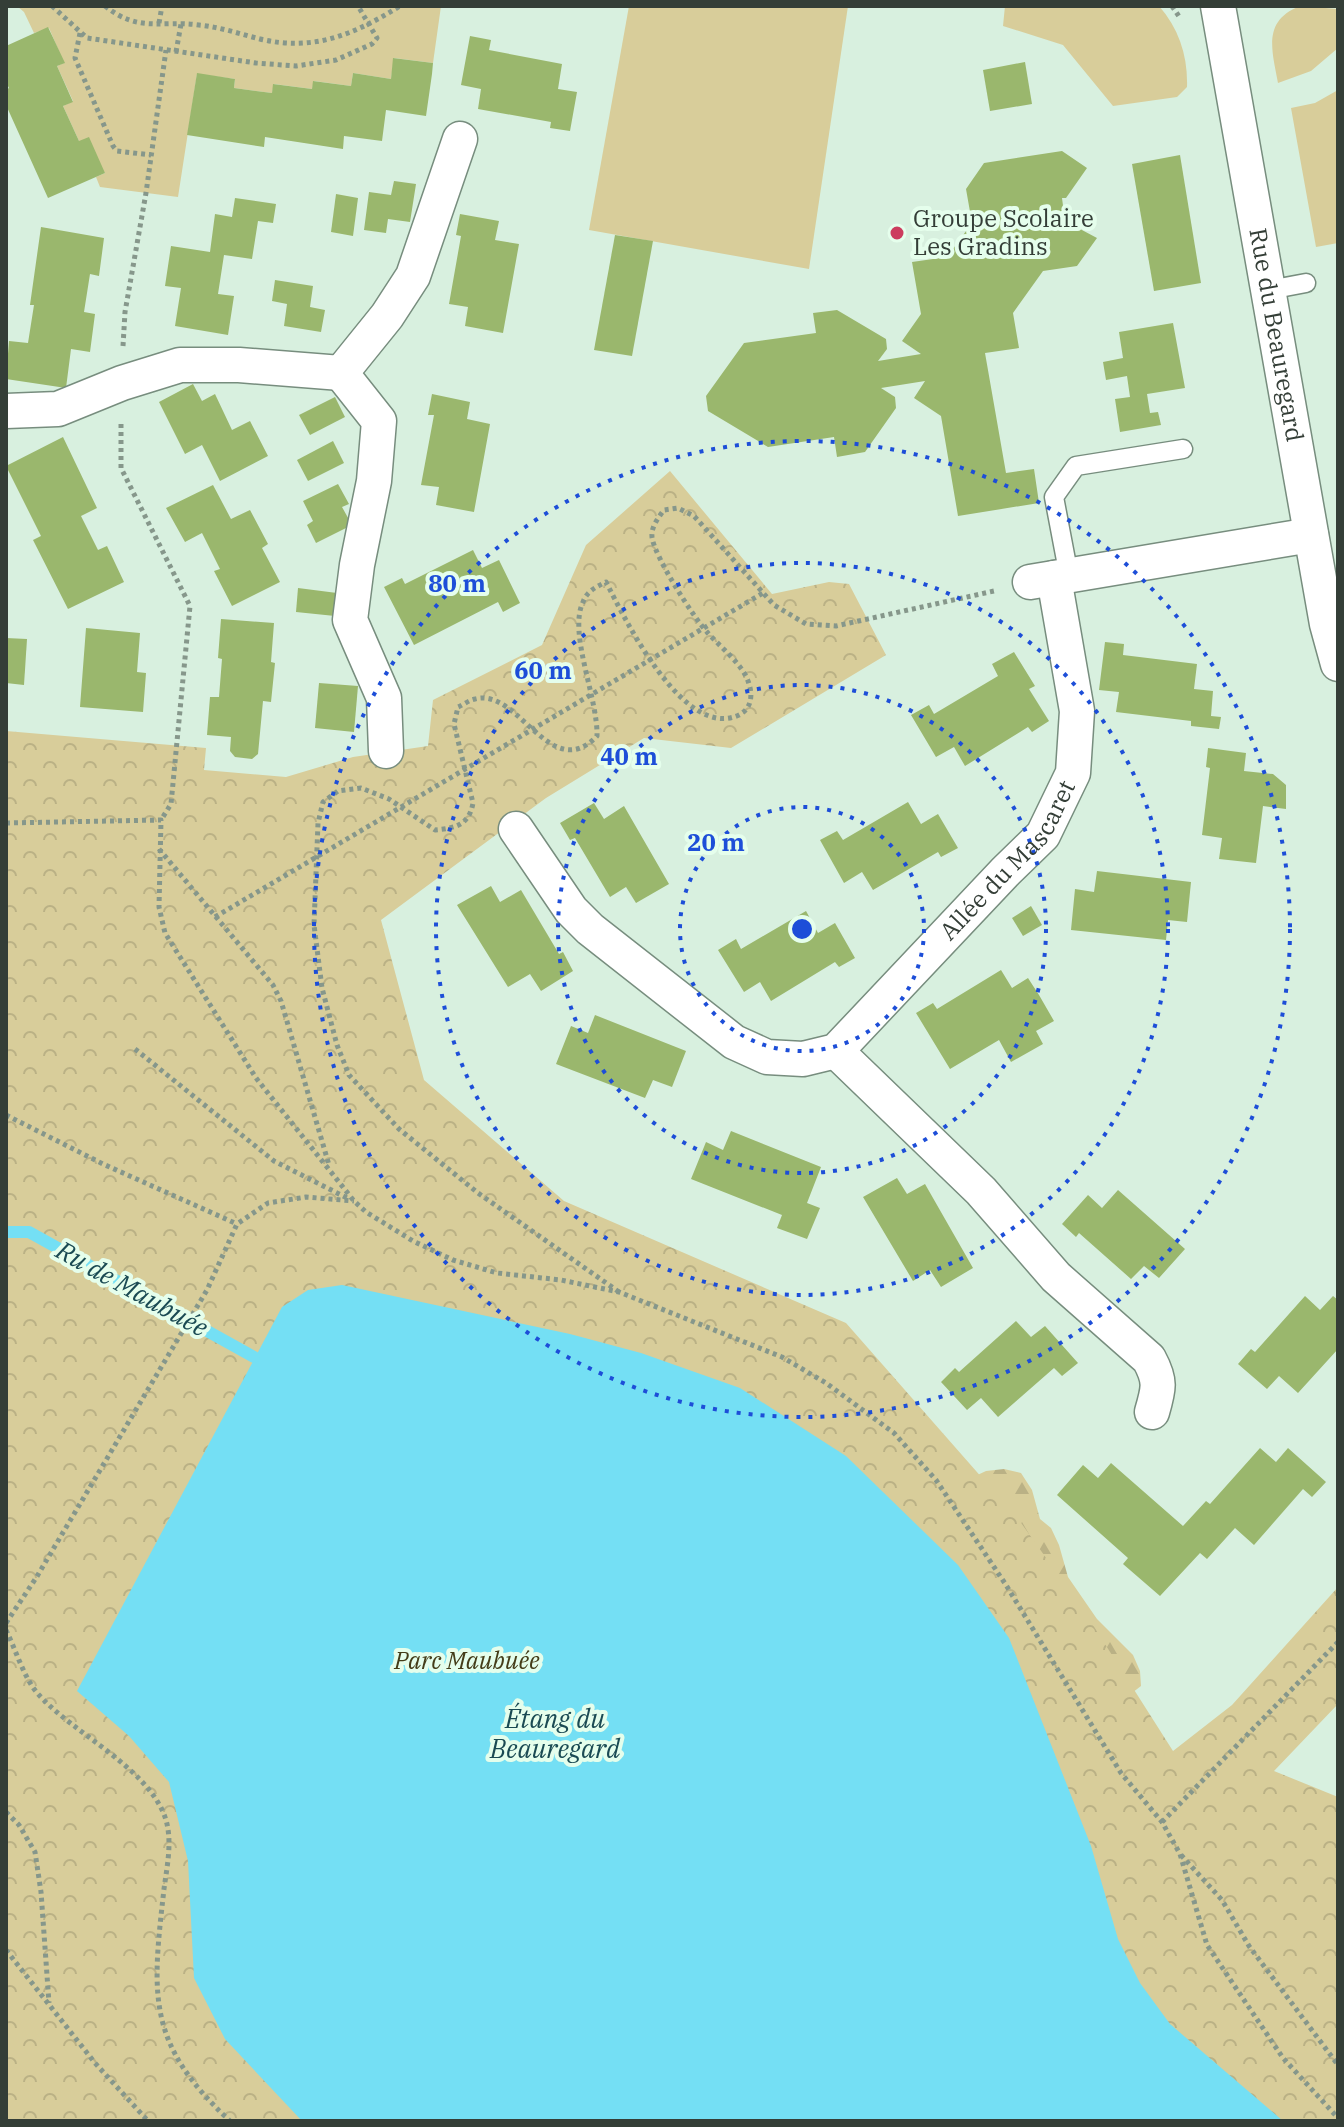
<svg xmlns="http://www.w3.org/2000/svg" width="1344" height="2127" viewBox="0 0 1344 2127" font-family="'IBM Plex Serif',serif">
<defs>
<pattern id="forest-firs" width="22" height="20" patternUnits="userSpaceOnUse" patternTransform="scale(2)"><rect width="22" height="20" fill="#d8cd9a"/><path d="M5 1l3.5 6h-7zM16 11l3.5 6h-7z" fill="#bab185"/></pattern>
<pattern id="park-crowns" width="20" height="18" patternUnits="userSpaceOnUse" patternTransform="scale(2)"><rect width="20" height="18" fill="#d8cd9a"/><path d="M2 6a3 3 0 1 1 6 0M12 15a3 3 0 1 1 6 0" fill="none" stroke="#bab185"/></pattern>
</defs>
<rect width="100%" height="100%" fill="#d8f0df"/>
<!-- green -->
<g fill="#d8cd9a">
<path d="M 17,6 L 441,6 L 433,63 L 394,58 L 391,79 L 353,73 L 351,86 L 314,81 L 312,89 L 274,84 L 272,93 L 234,88 L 235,79 L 197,74 L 178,197 L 100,187 L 96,177 L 105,173 L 79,141 L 63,106 L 73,101 L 57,66 L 64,63 L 49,28 L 34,33 L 24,12 Z"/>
<path d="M 629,6 L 848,6 L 809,269 L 589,230 Z"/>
<path d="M 1005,6 L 1159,6 C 1179,29 1188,56 1187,87 L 1177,97 L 1113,106 L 1063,45 L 1003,26 Z"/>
<path d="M 1300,6 L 1338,9 L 1338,48 L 1311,71 L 1278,83 C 1272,50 1262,21 1300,6 Z"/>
<path d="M 1338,90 L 1338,243 L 1316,247 L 1291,108 L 1315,103 Z"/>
</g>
<!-- forest -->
<path fill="url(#forest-firs)" d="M 1004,1469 L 1021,1473 L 1032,1490 L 1040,1519 L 1051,1528 L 1059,1545 L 1068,1577 L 1097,1619 L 1133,1655 L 1140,1671 L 1141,1686 L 1128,1696 L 971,1478 L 986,1471 Z"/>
<!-- park -->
<path fill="url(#park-crowns)" d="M 670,471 L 772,594 L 829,582 L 849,584 L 886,655 L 731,748 L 644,738 L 546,798 L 381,920 L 424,1080 L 564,1201 L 846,1323 L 1019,1520 L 1084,1611 L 1173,1751 L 1232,1705 L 1338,1587 L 1338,1704 L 1274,1771 L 1338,1797 L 1338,2121 L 6,2121 L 6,731 L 206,748 L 204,770 L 286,777 L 353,757 L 428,746 L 433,700 L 542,645 L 586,545 Z"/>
<!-- water -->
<path fill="#74dff4" d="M 342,1285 L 570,1334 L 641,1353 L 740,1388 L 846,1456 L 958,1565 L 1009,1638 L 1091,1846 L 1118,1939 L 1140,1983 L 1170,2024 L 1283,2121 L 302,2121 L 225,2039 L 194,1978 L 188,1861 L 169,1782 L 129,1736 L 77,1691 L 282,1307 L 308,1290 Z"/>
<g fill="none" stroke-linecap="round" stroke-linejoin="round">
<!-- stream -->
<path stroke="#74dff4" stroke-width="12" d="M 6,1232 L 29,1232 L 254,1357"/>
</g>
<!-- building -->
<g fill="#9ab76d">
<path d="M 48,27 L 65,63 L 57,66 L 73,102 L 63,106 L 79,141 L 89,137 L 105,173 L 48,198 L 6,105 L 6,90 L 9,88 L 6,82 L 6,46 Z"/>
<path d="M 470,36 L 491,40 L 489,50 L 562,64 L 558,89 L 577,92 L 570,131 L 550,128 L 551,122 L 478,109 L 481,89 L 461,85 Z"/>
<path d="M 393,58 L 433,63 L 432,74 L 426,116 L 386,110 L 382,141 L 344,136 L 343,149 L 265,137 L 264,147 L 187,135 L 197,73 L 235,79 L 234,88 L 272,93 L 273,84 L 312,89 L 313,81 L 351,86 L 353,73 L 391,79 Z"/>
<path d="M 1025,62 L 1032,104 L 990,111 L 983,70 Z"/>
<path d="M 1062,151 L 1087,168 L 1066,198 L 1062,198 L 1065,221 L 1097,238 L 1077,266 L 1043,271 L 1013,313 L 1019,348 L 985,353 L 1006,473 L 1034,469 L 1039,503 L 958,516 L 941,416 L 914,398 L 925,381 L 881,388 L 895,397 L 896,408 L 865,452 L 837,457 L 834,437 L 768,447 L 708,411 L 706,396 L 744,343 L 816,333 L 813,313 L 837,310 L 886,339 L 887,349 L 878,361 L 921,354 L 902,341 L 921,314 L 912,262 L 947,257 L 972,223 L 966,189 L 984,163 Z"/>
<path d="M 1180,155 L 1201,283 L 1154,291 L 1132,164 Z"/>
<path d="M 394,181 L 416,184 L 410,222 L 388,219 L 386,233 L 364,230 L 369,192 L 391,195 Z"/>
<path d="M 336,194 L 358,198 L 353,236 L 331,232 Z"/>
<path d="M 235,198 L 276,204 L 273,223 L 258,221 L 252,259 L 224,255 L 218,294 L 234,296 L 228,335 L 175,326 L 181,288 L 165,286 L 171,246 L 210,252 L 215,214 L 232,217 Z"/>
<path d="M 460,214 L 499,221 L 495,240 L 519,244 L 503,333 L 465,326 L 468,307 L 449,304 L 461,236 L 456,235 Z"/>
<path d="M 41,227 L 104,238 L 99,276 L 90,274 L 84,312 L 95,314 L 90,352 L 71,349 L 66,388 L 6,379 L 9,341 L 28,343 L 34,305 L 30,305 Z"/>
<path d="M 615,235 L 653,241 L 632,356 L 594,350 Z"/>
<path d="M 275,280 L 313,286 L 310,307 L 325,310 L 321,332 L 284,326 L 287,304 L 272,301 Z"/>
<path d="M 1173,323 L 1185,388 L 1147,394 L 1150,413 L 1158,412 L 1161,425 L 1120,432 L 1115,399 L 1130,397 L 1127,376 L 1106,380 L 1103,362 L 1123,358 L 1119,332 Z"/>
<path d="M 193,384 L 202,401 L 215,394 L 232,430 L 250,421 L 268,456 L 220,481 L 202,445 L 185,454 L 159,402 Z"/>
<path d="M 432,394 L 470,402 L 467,419 L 490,424 L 474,512 L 436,505 L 439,487 L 421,485 L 434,415 L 428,415 Z"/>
<path d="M 335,397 L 345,417 L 310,435 L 299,415 Z"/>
<path d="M 63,437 L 97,508 L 81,516 L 98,550 L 107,546 L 124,582 L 68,609 L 33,540 L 41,536 L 6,466 Z"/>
<path d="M 333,441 L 344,463 L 308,481 L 297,460 Z"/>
<path d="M 338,484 L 349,504 L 342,507 L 352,525 L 316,543 L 307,525 L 313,521 L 303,501 Z"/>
<path d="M 213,485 L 231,519 L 250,510 L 268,544 L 262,548 L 280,582 L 232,606 L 214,571 L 220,569 L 202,533 L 185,542 L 166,508 Z"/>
<path d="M 473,550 L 482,568 L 499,560 L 520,603 L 503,612 L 498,602 L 414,645 L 384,587 L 402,578 L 405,584 Z"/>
<path d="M 298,588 L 337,593 L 335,616 L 296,612 Z"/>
<path d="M 221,619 L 274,623 L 271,662 L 275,663 L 271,702 L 263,701 L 258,754 L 252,759 L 235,757 L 230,751 L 231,737 L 207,735 L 210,697 L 219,697 L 222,659 L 218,658 Z"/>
<path d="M 86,628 L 140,633 L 137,672 L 146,673 L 143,712 L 80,707 Z"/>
<path d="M 6,638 L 27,639 L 24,685 L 6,683 Z"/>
<path d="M 1105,642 L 1124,644 L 1123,655 L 1197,664 L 1194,689 L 1213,691 L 1211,716 L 1221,717 L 1219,729 L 1191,726 L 1191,721 L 1116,712 L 1119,692 L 1099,690 Z"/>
<path d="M 1014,652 L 1035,686 L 1029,689 L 1049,721 L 1032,732 L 1028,727 L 965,766 L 954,747 L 936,757 L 911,715 L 929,705 L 934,714 L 998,676 L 992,664 Z"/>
<path d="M 319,683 L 358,686 L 354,732 L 315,728 Z"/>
<path d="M 1208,748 L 1246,753 L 1244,771 L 1273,774 L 1286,785 L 1286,809 L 1263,806 L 1256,863 L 1219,859 L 1222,838 L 1202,835 L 1210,768 L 1206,767 Z"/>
<path d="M 908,802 L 921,824 L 938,814 L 958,848 L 941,857 L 938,852 L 873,890 L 862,872 L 844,883 L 820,840 L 837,831 L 843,840 Z"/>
<path d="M 594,803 L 604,819 L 624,806 L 669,884 L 636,903 L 626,887 L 610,897 L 575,838 L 570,840 L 560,823 Z"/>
<path d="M 1097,871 L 1191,882 L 1187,922 L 1168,920 L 1166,940 L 1071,930 L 1075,889 L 1094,892 Z"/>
<path d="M 491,886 L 500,902 L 521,890 L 559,954 L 563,952 L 573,971 L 541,991 L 530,974 L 508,987 L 457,905 Z"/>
<path d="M 1031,906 L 1042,925 L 1023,936 L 1012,918 Z"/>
<path d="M 806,911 L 818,933 L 835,923 L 855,958 L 839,967 L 835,962 L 771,1001 L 760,982 L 744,992 L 718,950 L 736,939 L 741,949 Z"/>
<path d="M 1001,970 L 1012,988 L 1028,978 L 1039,995 L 1054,1021 L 1036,1031 L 1043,1044 L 1011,1062 L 999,1040 L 950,1069 L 916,1013 L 933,1003 L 937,1009 Z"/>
<path d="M 595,1015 L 686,1051 L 672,1087 L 653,1080 L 645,1098 L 556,1064 L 571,1026 L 588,1033 Z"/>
<path d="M 731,1131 L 821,1167 L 807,1203 L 820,1208 L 807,1239 L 777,1228 L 782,1215 L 691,1179 L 706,1142 L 723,1150 Z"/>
<path d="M 897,1178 L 907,1194 L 925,1184 L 973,1268 L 941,1287 L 930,1270 L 913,1281 L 863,1197 Z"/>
<path d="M 1118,1190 L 1185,1249 L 1159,1278 L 1144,1266 L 1131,1279 L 1079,1233 L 1076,1237 L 1062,1224 L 1088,1195 L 1102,1208 Z"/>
<path d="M 1305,1296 L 1320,1310 L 1333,1296 L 1338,1300 L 1338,1349 L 1298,1393 L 1279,1376 L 1267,1389 L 1238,1364 L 1251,1349 L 1255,1352 Z"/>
<path d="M 1016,1321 L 1031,1337 L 1045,1326 L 1078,1363 L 1062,1376 L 1054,1368 L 998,1417 L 981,1398 L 967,1410 L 941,1382 L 955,1368 L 959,1372 Z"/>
<path d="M 1260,1448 L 1276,1462 L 1288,1448 L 1326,1482 L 1312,1497 L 1303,1489 L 1254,1545 L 1235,1528 L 1207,1559 L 1200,1553 L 1160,1596 L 1123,1564 L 1128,1558 L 1057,1495 L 1083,1465 L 1098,1478 L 1111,1463 L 1183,1526 L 1206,1501 L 1210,1504 Z"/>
</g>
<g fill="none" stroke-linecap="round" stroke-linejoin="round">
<defs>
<g id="lane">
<path d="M 1269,290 L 1306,283"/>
<path d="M 1069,576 L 1054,497 L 1076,466 L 1183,449"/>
</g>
<g id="street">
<path id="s1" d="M 1218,6 L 1327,624 L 1338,664"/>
<path d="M 6,411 L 58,409 L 122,383 L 180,365 L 239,365 L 341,373"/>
<path d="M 1030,582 L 1311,535"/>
<path d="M 386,751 L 384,698 L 350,620 L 357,565 L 374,481 L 379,421 L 341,373 L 387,316 L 413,276 L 460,139"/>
<path id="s2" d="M 516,829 L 571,910 L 590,929 L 734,1042 L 767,1057 L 803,1059 L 836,1051 L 1006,871 L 1043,835 L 1073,773 L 1077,711 L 1054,578"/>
<path d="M 836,1051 L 981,1191 L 1056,1277 L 1149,1359 C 1161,1381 1159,1388 1152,1412"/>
</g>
</defs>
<!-- lane casing -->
<use href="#lane" stroke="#778d7e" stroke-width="21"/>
<!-- street casing -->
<use href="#street" stroke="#778d7e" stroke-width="37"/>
<!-- path -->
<g stroke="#86978b" stroke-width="5" stroke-dasharray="4 4" stroke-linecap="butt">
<path d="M 52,6 L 87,38 L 256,63 L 296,66 L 336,60 L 372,44 L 377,38 L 358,6"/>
<path d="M 105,6 C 139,33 160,20 199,25 C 220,27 240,34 260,39 C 314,52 355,34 400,6"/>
<path d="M 1172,6 L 1180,18"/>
<path d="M 159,23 L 162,6"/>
<path d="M 80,33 L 75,58 L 113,146 L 117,151 L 151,155"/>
<path d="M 176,52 L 181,24"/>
<path d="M 123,346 L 125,312 L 146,193 L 166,50"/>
<path d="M 121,424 L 121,468 L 190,606 L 171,804 L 161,820"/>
<path d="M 6,823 L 161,820 L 159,907 L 165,933 L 256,1078 L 354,1201 L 366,1212 L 413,1241 L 453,1260 L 497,1273 L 561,1280 L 619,1292 L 782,1357 L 826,1383 L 894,1433 L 936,1480 L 1006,1585 L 1121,1773 L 1162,1822 L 1180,1854 L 1207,1945 L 1283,2058 L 1338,2118"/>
<path d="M 159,849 L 273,985 L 281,1001 L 329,1165"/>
<path d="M 215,917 L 763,593"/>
<path d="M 135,1049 L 274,1161 L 349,1199"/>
<path d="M 6,1115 L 103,1164 L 237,1224"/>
<path d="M 619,1292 L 478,1193 L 399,1129 L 349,1075 L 337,1045 L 322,988 L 314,925 L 318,823 L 323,802 L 338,791 L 361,788 L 389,799 L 435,830 C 456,828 469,825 473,803 L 454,724 L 458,707 C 463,705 469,700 475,699 C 519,687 550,785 597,736 C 598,698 568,633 583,602 C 587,591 596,587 606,582 C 625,619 684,741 739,715 C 751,709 753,696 749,684 C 744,665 720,647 707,632 C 694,618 654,556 652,537 C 651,527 658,518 664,510 L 678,508 L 694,516 L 774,605 L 806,624 L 836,626 L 994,591"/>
<path d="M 6,1623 L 36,1578 L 207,1290 L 237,1224 L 268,1203 L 306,1197 L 354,1201"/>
<path d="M 6,1630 C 16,1650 24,1679 39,1695 C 74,1734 147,1767 165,1817 C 173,1840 167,1866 164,1889 C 152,1995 146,2043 230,2121"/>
<path d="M 6,1812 L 19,1825 L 35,1852 L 41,1892 L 49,2003"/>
<path d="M 1162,1822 L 1338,1642"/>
<path d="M 1181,1855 L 1222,1900 L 1249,1946 L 1338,2065"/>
<path d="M 6,1950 L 95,2063 L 148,2121"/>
</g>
<!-- lane -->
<use href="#lane" stroke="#fff" stroke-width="18"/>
<!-- street -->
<use href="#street" stroke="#fff" stroke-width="34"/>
</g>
<!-- distance rings -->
<g fill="none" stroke="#1d4ed8" stroke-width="4" stroke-dasharray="4 8">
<circle cx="802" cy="929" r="122"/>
<circle cx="802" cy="929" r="244"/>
<circle cx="802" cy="929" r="366"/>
<circle cx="802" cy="929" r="488"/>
</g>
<!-- markers -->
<circle fill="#cc3c5e" stroke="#e5feec" stroke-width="3" cx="897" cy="233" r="8"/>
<g text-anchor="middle" stroke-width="8" stroke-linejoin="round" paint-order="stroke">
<!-- poi labels -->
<g font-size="24" fill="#343e37" stroke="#e5feec" text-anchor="start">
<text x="913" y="227">Groupe Scolaire<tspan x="913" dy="28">Les Gradins</tspan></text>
</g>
<!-- street labels -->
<g font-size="24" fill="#343e37" stroke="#e5feec">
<text dy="8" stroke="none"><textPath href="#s1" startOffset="334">Rue du Beauregard</textPath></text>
<text dy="8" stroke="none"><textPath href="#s2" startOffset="672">Allée du Mascaret</textPath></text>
</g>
<!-- park labels -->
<g font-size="24" font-style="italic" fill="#443d19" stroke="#e5feec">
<text x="467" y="1669">Parc Maubuée</text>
</g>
<!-- water labels -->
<g font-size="26" font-style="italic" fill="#1a4a53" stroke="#e5feec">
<text transform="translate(132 1289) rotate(29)" y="9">Ru de Maubuée</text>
<text x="555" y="1728">Étang du<tspan x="555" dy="30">Beauregard</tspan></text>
</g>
</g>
<circle cx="802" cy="929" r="12" fill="#1d4ed8" stroke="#e5feec" stroke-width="4"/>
<g font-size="24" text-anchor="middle" font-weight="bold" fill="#1d4ed8" stroke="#e5feec" stroke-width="8" stroke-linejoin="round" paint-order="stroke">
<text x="457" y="592">80 m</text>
<text x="543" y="679">60 m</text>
<text x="629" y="765">40 m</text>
<text x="716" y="851">20 m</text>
</g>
<!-- border -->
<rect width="1344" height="2127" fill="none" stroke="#343e37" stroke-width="16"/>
</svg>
